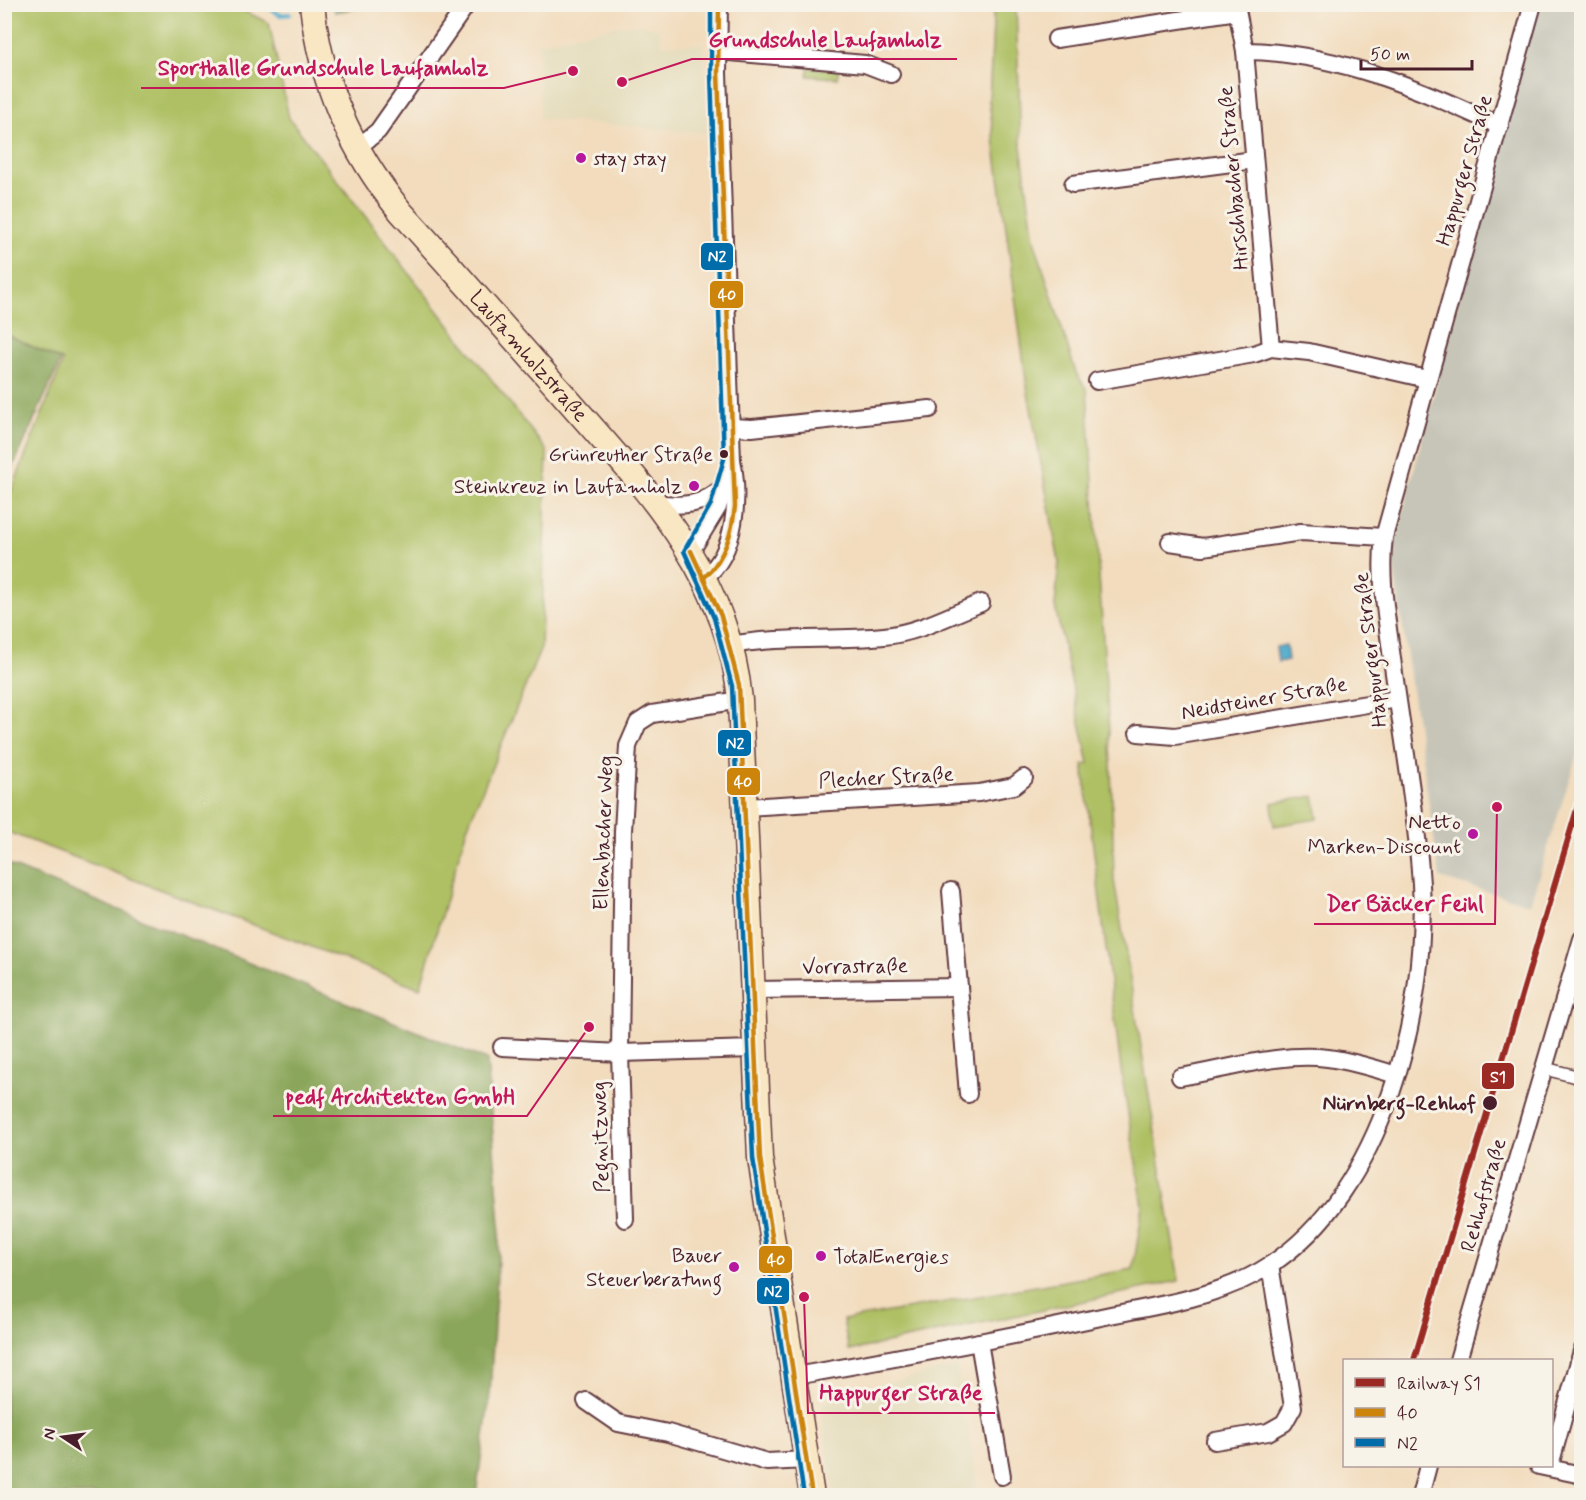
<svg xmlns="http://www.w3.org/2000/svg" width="1586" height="1500" viewBox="0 0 1586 1500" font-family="Mynerve,sans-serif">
<rect width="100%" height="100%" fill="#f7f3e8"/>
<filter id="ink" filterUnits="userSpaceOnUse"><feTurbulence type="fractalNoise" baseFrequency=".0167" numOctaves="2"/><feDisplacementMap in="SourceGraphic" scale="12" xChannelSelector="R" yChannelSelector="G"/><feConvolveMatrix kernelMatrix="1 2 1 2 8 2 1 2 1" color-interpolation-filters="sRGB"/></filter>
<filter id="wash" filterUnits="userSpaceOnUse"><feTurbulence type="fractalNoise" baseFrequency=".008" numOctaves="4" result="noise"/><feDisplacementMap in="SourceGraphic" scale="24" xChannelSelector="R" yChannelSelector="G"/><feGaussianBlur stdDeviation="1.35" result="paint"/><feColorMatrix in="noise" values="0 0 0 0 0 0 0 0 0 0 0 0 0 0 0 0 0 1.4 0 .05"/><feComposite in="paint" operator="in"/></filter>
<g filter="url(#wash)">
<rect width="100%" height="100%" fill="#f2dcbd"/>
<!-- built -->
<g fill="#e4dbba">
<path d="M 642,24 L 660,29 L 662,45 L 703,44 L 707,133 L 540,119 L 538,43 L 618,26 Z"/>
<path d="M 957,1366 L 979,1495 L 834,1495 L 821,1408 L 832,1396 Z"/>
</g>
<!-- industrial -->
<path fill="#c6c5b8" d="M 1536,5 L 1581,5 L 1581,742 L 1530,904 L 1440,878 L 1392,554 Z"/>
<!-- green -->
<g fill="#aec064" stroke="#7c7048" stroke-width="1.5">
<path d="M 5,4 L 232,5 L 269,23 L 289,118 L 547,451 L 541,648 L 467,828 L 420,988 L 5,831 L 5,507 L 63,361 L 5,334 Z"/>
<path d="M 335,5 L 363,5 L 363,7 L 335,12 Z"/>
<path d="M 994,5 L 1016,5 L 1021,146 L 1034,240 L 1076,373 L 1087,390 L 1111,762 L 1114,880 L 1179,1281 L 849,1351 L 843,1320 L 1133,1269 L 1143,1206 L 1122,1077 L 1083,765 L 1089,764 L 1055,606 L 1059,562 L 1027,387 L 989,101 Z"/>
<path d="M 808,68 L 838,69 L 838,78 L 808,76 Z"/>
<path d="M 1314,796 L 1318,819 L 1274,826 L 1272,803 Z"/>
</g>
<!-- forest -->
<g fill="#8aa65a" stroke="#6a6242" stroke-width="1.5">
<path d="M 5,334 L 61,360 L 5,485 Z"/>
<path d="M 4,863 L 487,1060 L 500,1224 L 490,1394 L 476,1495 L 5,1495 Z"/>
</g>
<!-- water -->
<path fill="#4cabcb" stroke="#4b657b" stroke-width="1.5" d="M 1286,645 L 1288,660 L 1278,662 L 1276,647 Z"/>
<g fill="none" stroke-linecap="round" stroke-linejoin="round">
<!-- stream -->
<g stroke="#4cabcb" stroke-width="4.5">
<path d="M 264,4 L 280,15 L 290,14"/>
<path d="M 335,8 L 349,4"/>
</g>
</g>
</g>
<g filter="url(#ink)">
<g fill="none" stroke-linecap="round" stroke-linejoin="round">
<defs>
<path id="pedestrian" d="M 1543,1068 L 1582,1078"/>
<g id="minor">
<path d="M 1236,4 L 1245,51 L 1271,348"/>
<path d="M 1056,39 L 1237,11"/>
<path d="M 719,51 L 865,64 L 891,74"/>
<path d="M 1245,51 C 1337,52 1419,89 1500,126"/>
<path d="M 357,148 L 378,131 L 467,4"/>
<path d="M 1073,184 L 1254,160"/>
<path d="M 1097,381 L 1254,354 L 1271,348 L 1309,352 L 1427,379"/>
<path d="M 731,427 L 752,428 L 930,409"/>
<path d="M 655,503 C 683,507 703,506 724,486"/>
<path d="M 1170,542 L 1203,547 L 1301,532 L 1384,537"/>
<path d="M 691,551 L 718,507 L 730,466"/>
<path d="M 705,577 C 737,552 739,496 732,460 L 718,73 L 719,4"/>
<path d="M 731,645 C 782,636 833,641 884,636 C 918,633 950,615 981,603"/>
<path d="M 1138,733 L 1175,736 L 1397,699"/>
<path d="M 746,807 L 979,793 L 1014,786 L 1024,778"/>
<path d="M 951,891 L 968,1094"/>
<path d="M 753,990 L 959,987"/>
<path d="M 502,1047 L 620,1053 L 754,1049"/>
<path d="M 1180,1077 C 1228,1069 1280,1052 1328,1058 C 1351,1061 1374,1068 1396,1075"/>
<path d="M 625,1219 L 620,1053 L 623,831 L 628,746 L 638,723 L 652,714 L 740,700"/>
<path d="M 979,1342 L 1002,1476"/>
<path d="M 1458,1360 L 1582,939"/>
<path d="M 795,1376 C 897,1358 999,1339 1101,1317 C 1157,1305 1220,1298 1270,1265 C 1383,1192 1428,1011 1421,884 C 1416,806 1401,729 1391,651 C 1386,613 1379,575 1384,537 L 1533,4"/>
<path d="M 586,1401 L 618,1423 L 668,1433 L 767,1462 L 807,1460"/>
<path d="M 1215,1441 L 1268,1432 L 1284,1423 L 1293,1407 L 1270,1265"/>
<path d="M 1552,1458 L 1582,1351"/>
<path d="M 1539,1466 L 1582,1475"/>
<path d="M 1420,1496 L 1428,1466"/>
</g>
<g id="secondary">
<path id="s1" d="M 312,4 C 320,82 352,152 401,212 C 455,271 508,332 561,392 C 643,486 728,571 740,700 L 760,1158 L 812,1496"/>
</g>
</defs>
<!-- pedestrian casing -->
<use href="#pedestrian" stroke="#633b41" stroke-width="15"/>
<!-- minor casing -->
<use href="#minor" stroke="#633b41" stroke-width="20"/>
<!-- secondary casing -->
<use href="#secondary" stroke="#633b41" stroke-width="27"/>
<!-- pedestrian -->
<use href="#pedestrian" stroke="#fff" stroke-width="12"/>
<!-- minor -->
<use href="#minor" stroke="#fff" stroke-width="16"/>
<!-- secondary -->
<use href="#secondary" stroke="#f9e7c3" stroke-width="24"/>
<defs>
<g id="bus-1">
<path d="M 691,551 L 721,616 L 739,685 L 760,1158 L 812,1496"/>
<path d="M 705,577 C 725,557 732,534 735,506 L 718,73 L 719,4"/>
</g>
<path id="bus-2" d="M 711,4 L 711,73 L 724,459 L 711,504 L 684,551 L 714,618 L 732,686 L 753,1158 L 804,1496"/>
</defs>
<!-- bus-1 casing -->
<use href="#bus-1" stroke="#f7f3e8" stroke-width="9"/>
<!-- bus-2 casing -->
<use href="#bus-2" stroke="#f7f3e8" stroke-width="9"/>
<!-- bus-1 -->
<use href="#bus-1" stroke="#cc840b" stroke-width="4.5"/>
<!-- bus-2 -->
<use href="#bus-2" stroke="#006ca9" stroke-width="4.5"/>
<defs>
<path id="rail-1" d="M 1414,1360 L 1582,792"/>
</defs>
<!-- rail-1 casing -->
<use href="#rail-1" stroke="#f7f3e8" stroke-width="10"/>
<!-- rail-1 -->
<use href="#rail-1" stroke="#9a2a23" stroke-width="6"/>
</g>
</g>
<!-- markers -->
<g fill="#b5179e" stroke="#f7f3e8" stroke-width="2">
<circle cx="581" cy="158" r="6"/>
<circle cx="694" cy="486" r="6"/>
<circle cx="1473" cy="834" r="6"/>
<circle cx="821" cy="1256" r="6"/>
<circle cx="734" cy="1267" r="6"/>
</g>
<g fill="#4a1f2b" stroke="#f7f3e8" stroke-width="2">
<circle cx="724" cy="454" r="5"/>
<circle cx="1490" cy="1103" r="8"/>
</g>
<g text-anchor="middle" stroke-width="6" stroke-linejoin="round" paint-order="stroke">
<!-- bus labels -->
<g font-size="20" fill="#4a1f2b" stroke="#f7f3e8" text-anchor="end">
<text x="713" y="461">Grünreuther Straße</text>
</g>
<!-- poi labels -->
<g font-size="21" fill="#4a1f2b" stroke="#f7f3e8" text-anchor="end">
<text x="593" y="165" text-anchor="start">stay stay</text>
<text x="682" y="493">Steinkreuz in Laufamholz</text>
<text x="1461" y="829">Netto<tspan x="1461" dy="24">Marken-Discount</tspan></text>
<text x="722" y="1262">Bauer<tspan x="722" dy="24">Steuerberatung</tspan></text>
<text x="833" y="1263" text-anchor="start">TotalEnergies</text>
</g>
<!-- street labels -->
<g font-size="21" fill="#4a1f2b" stroke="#f7f3e8">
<text transform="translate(1464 170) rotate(-74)" y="7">Happurger Straße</text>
<text transform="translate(1233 178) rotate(-95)" y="7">Hirschbacher Straße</text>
<text dy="7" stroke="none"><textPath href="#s1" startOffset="422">Laufamholzstraße</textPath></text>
<text transform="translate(1370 650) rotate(-97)" y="7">Happurger Straße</text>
<text transform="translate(1264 698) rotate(-10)" y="7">Neidsteiner Straße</text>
<text transform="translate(886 777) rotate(-3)" y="7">Plecher Straße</text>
<text transform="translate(603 833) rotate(-88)" y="7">Ellenbacher Weg</text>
<text transform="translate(855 966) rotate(-1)" y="7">Vorrastraße</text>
<text transform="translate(600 1137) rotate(-92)" y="7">Pegnitzweg</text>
<text transform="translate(1483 1195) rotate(-74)" y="7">Rehhofstraße</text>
</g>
<!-- stop labels -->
<g font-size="21" font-weight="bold" fill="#4a1f2b" stroke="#f7f3e8" text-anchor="end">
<text x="1476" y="1110">Nürnberg-Rehhof</text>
</g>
</g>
<!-- callouts -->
<path fill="none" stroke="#c2185b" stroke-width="2" d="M622 82L692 59H957M573 71L504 88H141M1497 807L1495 924H1314M589 1027L527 1116H273M804 1297L808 1413H995"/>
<g fill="#c2185b" stroke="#f7f3e8" stroke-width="2">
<circle cx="622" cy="82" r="6"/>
<circle cx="573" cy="71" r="6"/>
<circle cx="1497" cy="807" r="6"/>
<circle cx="589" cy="1027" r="6"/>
<circle cx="804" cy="1297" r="6"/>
</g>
<g font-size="22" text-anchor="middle" font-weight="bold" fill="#c2185b" stroke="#f7f3e8" stroke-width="6" stroke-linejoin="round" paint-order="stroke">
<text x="825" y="47">Grundschule Laufamholz</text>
<text x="323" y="75">Sporthalle Grundschule Laufamholz</text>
<text x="1405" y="911">Der Bäcker Feihl</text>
<text x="400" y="1104">pedf Architekten GmbH</text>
<text x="901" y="1400">Happurger Straße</text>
</g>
<g stroke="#f7f3e8" stroke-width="2">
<rect x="700" y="242" width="34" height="29" rx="6" fill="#006ca9"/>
<rect x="709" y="280" width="35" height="29" rx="6" fill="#cc840b"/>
<rect x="717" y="729" width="35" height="28" rx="6" fill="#006ca9"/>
<rect x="726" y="767" width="35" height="29" rx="6" fill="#cc840b"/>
<rect x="1481" y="1062" width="34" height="28" rx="6" fill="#9a2a23"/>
<rect x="758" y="1245" width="35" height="29" rx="6" fill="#cc840b"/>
<rect x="756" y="1277" width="34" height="28" rx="6" fill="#006ca9"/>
</g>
<g font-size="16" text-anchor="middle" font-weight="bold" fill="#fff">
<text x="717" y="262">N2</text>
<text x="727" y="300">40</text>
<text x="735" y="749">N2</text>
<text x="743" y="787">40</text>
<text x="1498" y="1082">S1</text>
<text x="776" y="1265">40</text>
<text x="773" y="1297">N2</text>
</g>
<!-- margin -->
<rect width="1586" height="1500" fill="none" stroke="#f7f3e8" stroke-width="24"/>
<!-- legend -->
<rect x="1343" y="1359" width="210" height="108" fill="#f7f3e8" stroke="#b29e9c" stroke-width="1.5"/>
<rect x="1355" y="1378" width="30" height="9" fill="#9a2a23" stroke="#b29e9c" stroke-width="1.5"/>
<text x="1397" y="1389" font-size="18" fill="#4a1f2b">Railway S1</text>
<rect x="1355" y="1408" width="30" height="9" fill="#cc840b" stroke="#b29e9c" stroke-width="1.5"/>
<text x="1397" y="1419" font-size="18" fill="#4a1f2b">40</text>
<rect x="1355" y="1438" width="30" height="9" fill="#006ca9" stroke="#b29e9c" stroke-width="1.5"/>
<text x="1397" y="1449" font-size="18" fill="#4a1f2b">N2</text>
<!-- north arrow -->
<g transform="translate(63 1437) rotate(283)" stroke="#f7f3e8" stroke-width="4.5" paint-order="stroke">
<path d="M0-4.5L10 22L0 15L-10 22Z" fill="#4a1f2b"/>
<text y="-9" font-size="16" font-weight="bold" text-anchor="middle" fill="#4a1f2b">N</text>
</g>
<!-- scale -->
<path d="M1361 60v9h111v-9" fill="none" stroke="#4a1f2b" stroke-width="3"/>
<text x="1370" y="60" font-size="18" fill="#4a1f2b" stroke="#f7f3e8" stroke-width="4.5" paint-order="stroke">50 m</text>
</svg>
